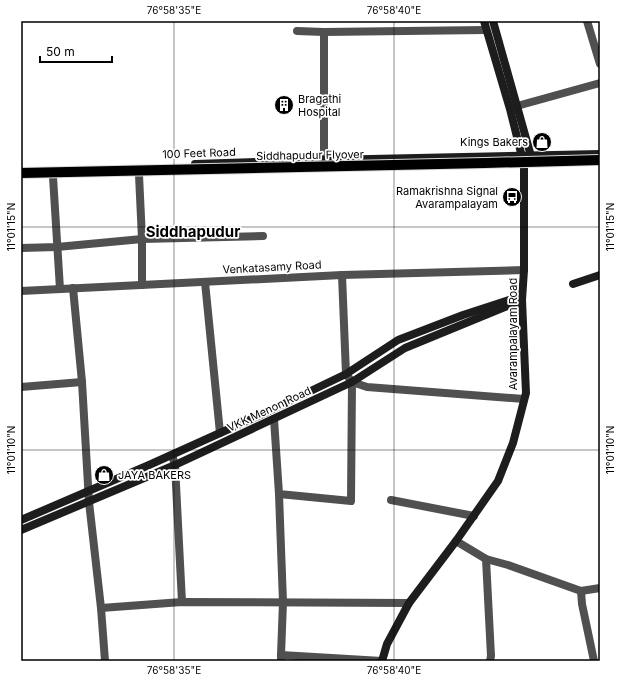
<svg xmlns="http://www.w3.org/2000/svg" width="621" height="682" viewBox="0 0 621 682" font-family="Inter,sans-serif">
<rect width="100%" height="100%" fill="#fff"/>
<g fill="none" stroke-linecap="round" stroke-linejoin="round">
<!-- street -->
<g stroke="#505050" stroke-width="8">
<path d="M 587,21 L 600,64"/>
<path d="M 297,31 L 324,32 L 486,30"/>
<path d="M 517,106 L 600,83"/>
<path d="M 324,160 L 324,32"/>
<path d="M 139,175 L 142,239 L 142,285"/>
<path d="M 53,177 L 60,289"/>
<path d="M 21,248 L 57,247 L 142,239 L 263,236"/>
<path d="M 342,275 L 346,374 L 352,382"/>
<path d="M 205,282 L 220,433"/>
<path d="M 73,288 L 82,382 L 89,502 L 101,608 L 105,661"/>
<path d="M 21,291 L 342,275 L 524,270"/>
<path d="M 21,387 L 82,382"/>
<path d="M 274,419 L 279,494 L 351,501 L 352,382 L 367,387 L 524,399"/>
<path d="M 172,455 L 175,465 L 182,602"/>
<path d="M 279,494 L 283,602 L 281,655"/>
<path d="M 391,500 L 474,516"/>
<path d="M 456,541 L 486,559 L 508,565 L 581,591 L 600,588"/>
<path d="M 486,559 L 491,656 L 490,661"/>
<path d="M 581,591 L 582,604 L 594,661"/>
<path d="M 101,608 L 182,602 L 409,603"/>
<path d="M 281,659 L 281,655 L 382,661"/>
</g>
<!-- secondary -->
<g stroke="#1d1d1d" stroke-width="8">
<path d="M 493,21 L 531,156"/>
<path d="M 195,164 L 324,160 L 600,154"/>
<path d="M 573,284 L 600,275"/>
<path d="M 21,520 L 149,465 L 220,433 L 267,412 L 346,374 L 398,340 L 463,315 L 515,298"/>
<path d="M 21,530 L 175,465 L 352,382 L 405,348 L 522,300"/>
<path d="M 382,661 L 387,644 L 409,603 L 456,541 L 498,481 L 513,443 L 526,393 L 522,300 L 524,270 L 524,165 L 510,109 L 484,21"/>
</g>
<defs>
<path id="primary-bridge" d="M 21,173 L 485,163 L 600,160"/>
</defs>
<!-- primary-bridge casing -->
<use href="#primary-bridge" stroke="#dbdbdb" stroke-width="12" stroke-linecap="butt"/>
<!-- primary-bridge -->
<use href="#primary-bridge" stroke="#000" stroke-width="10"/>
</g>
<!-- ticks -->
<path fill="none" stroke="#000" stroke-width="1" stroke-opacity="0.45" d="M 174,21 L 174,661M 394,21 L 394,661M 21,227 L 600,227M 21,450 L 600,450"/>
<!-- icons -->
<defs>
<symbol id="building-disc" viewBox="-11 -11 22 22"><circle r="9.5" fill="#000" stroke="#fff"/><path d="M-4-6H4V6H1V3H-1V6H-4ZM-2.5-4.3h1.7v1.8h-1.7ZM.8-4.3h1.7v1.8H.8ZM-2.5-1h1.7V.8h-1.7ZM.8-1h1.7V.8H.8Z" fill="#fff"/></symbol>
<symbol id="shop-disc" viewBox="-11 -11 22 22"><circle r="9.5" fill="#000" stroke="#fff"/><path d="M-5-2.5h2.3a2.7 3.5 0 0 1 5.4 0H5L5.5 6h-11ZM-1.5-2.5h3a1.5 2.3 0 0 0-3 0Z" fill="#fff"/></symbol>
<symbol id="bus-disc" viewBox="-11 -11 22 22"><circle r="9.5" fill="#000" stroke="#fff"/><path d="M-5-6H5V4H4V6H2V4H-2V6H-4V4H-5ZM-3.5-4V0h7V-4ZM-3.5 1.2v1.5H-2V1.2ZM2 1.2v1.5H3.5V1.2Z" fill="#fff"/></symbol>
</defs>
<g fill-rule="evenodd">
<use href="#building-disc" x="273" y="94" width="22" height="22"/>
<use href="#shop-disc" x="531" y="131" width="22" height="22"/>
<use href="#bus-disc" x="501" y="186" width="22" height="22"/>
<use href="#shop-disc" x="93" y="464" width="22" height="22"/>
</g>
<g text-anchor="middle" stroke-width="3.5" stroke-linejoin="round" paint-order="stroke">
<!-- poi labels -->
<g font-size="11" fill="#000" stroke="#fff" text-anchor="start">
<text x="298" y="103">Bragathi<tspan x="298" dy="13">Hospital</tspan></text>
<text x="528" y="146" text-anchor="end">Kings Bakers</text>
<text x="498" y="195" text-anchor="end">Ramakrishna Signal<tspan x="498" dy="13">Avarampalayam</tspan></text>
<text x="118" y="479">JAYA BAKERS</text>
</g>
<!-- street labels -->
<g font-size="11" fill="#000" stroke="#fff">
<text transform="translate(199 153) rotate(-2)" y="4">100 Feet Road</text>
<text transform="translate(310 155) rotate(-1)" y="4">Siddhapudur Flyover</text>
<text transform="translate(272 267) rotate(-3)" y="4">Venkatasamy Road</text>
<text transform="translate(513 334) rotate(-90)" y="4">Avarampalayam Road</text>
<text transform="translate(269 409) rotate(-25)" y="4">VKK Menon Road</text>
</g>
<!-- district labels -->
<g font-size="15" font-weight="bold" fill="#000" stroke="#fff">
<text x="193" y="237">Siddhapudur</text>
</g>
</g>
<!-- border -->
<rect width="621" height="682" fill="none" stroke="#ffffff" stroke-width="44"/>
<!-- scale -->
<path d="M40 56v6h72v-6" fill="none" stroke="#000000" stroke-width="2"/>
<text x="46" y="56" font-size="12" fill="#000000" stroke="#ffffff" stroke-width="3" paint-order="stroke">50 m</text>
<rect x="22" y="22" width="577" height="638" fill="none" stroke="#000" stroke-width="1.5"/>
<g font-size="10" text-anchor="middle" fill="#000">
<text x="174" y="14">76°58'35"E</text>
<text x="394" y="14">76°58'40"E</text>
<text transform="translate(11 227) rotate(-90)" y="4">11°01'15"N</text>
<text transform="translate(610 227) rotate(-90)" y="4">11°01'15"N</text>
<text transform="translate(11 450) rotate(-90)" y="4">11°01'10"N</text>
<text transform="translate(610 450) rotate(-90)" y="4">11°01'10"N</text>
<text x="174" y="674">76°58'35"E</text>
<text x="394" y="674">76°58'40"E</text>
</g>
</svg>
